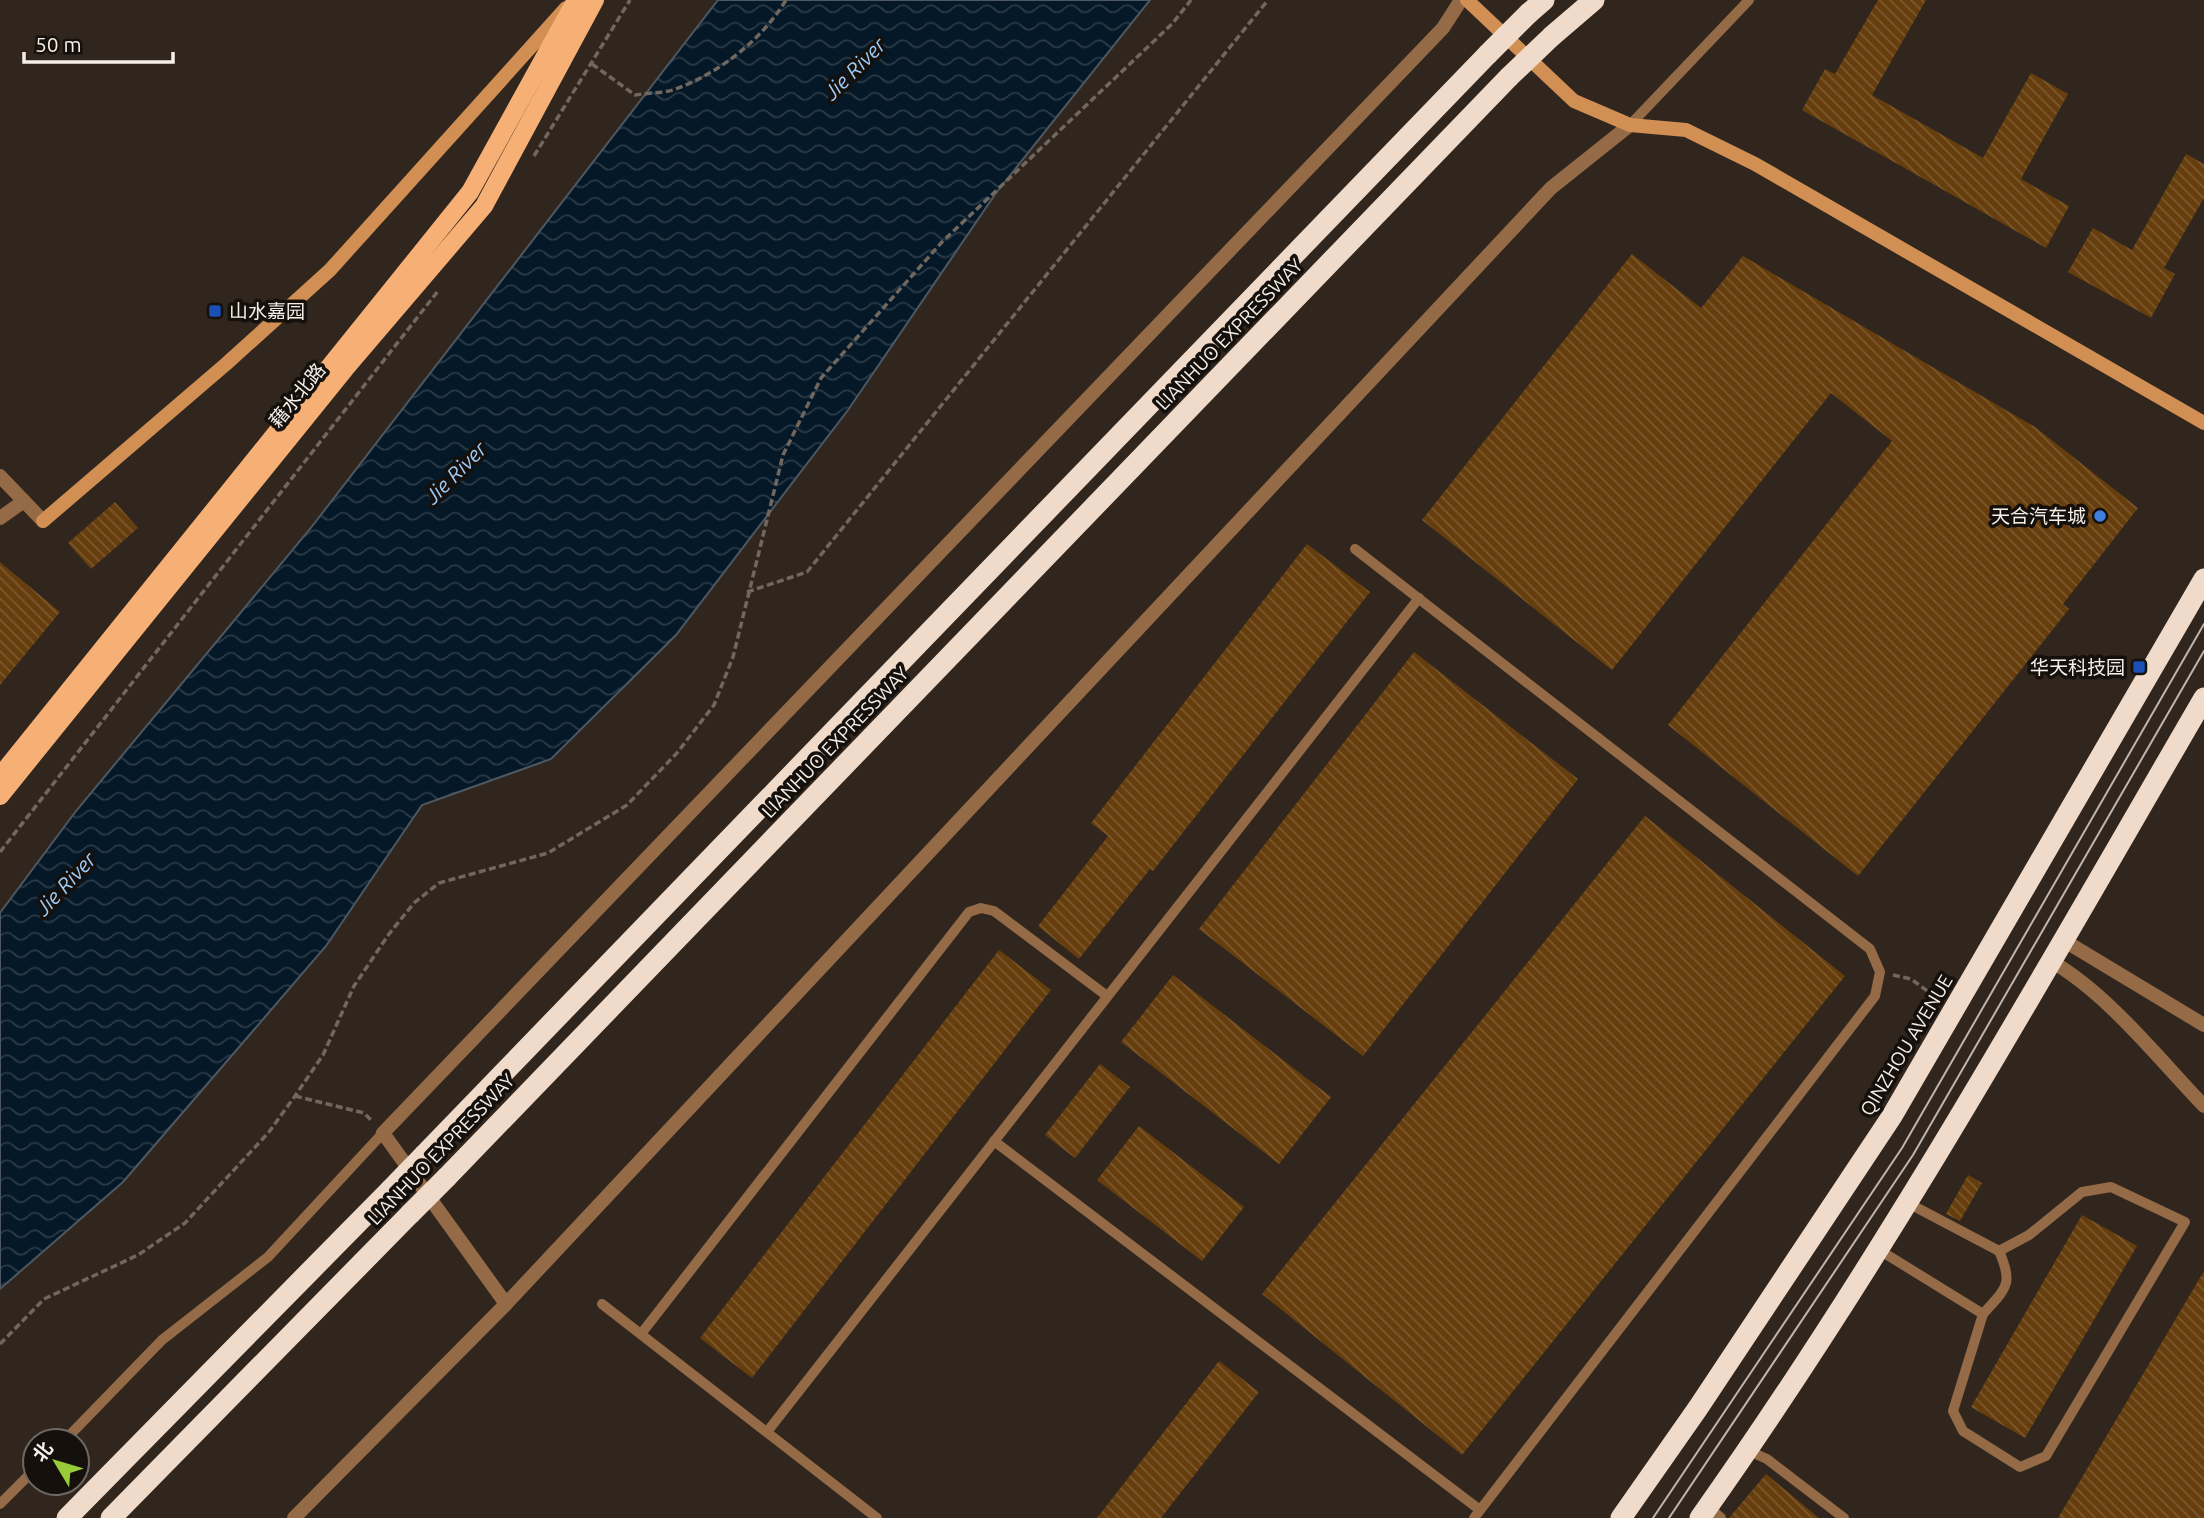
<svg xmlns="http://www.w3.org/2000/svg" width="2204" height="1518" viewBox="0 0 2204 1518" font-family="Ubuntu,'Noto Sans SC',sans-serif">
<defs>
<pattern id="water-waves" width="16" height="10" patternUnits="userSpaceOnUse" patternTransform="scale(1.75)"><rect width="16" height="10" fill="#051828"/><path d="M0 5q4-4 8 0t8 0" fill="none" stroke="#2a3a47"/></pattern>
<pattern id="building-back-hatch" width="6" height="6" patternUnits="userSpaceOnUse" patternTransform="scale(1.75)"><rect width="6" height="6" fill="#663d0c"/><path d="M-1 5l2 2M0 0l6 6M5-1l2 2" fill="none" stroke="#7c592f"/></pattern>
</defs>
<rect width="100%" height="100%" fill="#31261d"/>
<!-- water -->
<path fill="url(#water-waves)" stroke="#4d5862" stroke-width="2" d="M 718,0 L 1150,0 L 996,193 L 848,410 L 676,635 L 551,759 L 422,805 L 326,946 L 123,1182 L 0,1289 L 0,913 L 76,811 L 310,529 Z"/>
<!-- building -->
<g fill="url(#building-back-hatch)">
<path d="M 1878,0 L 1926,0 L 1872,95 L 1983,158 L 2031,73 L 2068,94 L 2021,179 L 2069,206 L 2046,248 L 1802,110 L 1825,69 L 1835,74 Z"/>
<path d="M 2186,154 L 2204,164 L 2204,198 L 2164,268 L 2175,274 L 2151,318 L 2068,272 L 2093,228 L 2132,250 Z"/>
<path d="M 1632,254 L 1701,308 L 1743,256 L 2035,427 L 2138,508 L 2063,604 L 2069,609 L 1858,876 L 1668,725 L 1892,441 L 1831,393 L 1612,670 L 1422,520 Z"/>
<path d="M 115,502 L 138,528 L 91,569 L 68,543 Z"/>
<path d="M 1307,544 L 1370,592 L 1153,871 L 1150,869 L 1079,959 L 1038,926 L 1108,836 L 1091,823 Z"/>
<path d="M 0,562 L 60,612 L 0,685 Z"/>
<path d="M 1414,652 L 1578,779 L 1363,1056 L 1199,929 Z"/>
<path d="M 1645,816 L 1845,976 L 1462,1455 L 1262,1294 Z"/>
<path d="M 999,950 L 1051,990 L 752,1378 L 700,1338 Z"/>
<path d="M 1173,975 L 1331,1097 L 1279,1164 L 1121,1042 Z"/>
<path d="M 1100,1064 L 1130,1087 L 1075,1158 L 1045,1135 Z"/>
<path d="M 1139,1126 L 1244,1207 L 1202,1261 L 1097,1180 Z"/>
<path d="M 1968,1175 L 1982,1183 L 1960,1221 L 1946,1214 Z"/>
<path d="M 2082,1215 L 2137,1246 L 2025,1438 L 1971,1407 Z"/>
<path d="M 2204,1271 L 2204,1518 L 2058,1518 Z"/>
<path d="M 1219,1361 L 1259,1392 L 1161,1518 L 1097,1518 Z"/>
<path d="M 1766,1474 L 1819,1518 L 1729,1518 Z"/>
</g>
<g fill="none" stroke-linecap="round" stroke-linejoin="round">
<!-- path -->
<g stroke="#70675e" stroke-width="3.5" stroke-dasharray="7 3.5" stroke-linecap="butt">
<path d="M 592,64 L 635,95 C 647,93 661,93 673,90 C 718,74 761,41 786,0"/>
<path d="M 534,156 L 630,0"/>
<path d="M 747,592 L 807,572 L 1268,0"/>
<path d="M 0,852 L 438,291"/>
<path d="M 1893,975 L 1911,979 L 1938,999"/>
<path d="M 295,1096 L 364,1113 L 372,1121"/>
<path d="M 0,1344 L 44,1299 L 138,1255 L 185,1223 L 269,1132 L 295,1096 L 323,1055 L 354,986 L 389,934 L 414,903 L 439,883 L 548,853 L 627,805 L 677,753 L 714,705 L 733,657 L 783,455 L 821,378 L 942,242 L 1172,24 L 1191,0"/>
</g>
<!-- lane -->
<g stroke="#946a47" stroke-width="10">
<path d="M 1630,125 L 1749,0"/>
<path d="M 1355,549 L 1870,949 L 1880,972 L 1875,996 L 1474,1518"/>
<path d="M 994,1141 L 1480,1510"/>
<path d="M 1876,1248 L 1983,1314 L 1953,1411 L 1963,1431 L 2020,1467 L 2046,1456 L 2185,1222 L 2111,1187 L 2082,1192 L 2029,1235 L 1999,1251 L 1906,1202"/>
<path d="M 602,1304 L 877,1518"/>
<path d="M 1983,1314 C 2006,1288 2014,1285 1999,1251"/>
<path d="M 641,1334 L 969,912 L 981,908 L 994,911 L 1107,996"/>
<path d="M 767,1432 L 1419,598"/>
<path d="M 64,1441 L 162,1340 L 268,1257 L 383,1133"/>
<path d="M 1749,1451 L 1767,1459 L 1844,1518"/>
<path d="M 0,1504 L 35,1469"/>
<path d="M 1708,1506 L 1721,1518"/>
</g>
<!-- street -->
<g stroke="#946a47" stroke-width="14">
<path d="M 0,476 L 43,521"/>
<path d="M 0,518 L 24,501"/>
<path d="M 2063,940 L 2204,1025"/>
<path d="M 2051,961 C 2108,994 2158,1058 2204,1106"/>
<path d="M 506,1304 L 383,1133 L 1443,28 L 1461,0"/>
<path d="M 294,1518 L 506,1304 L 1551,188 L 1630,125"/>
</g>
<!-- secondary -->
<g stroke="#d28f54" stroke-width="14">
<path d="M 1467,0 L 1574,101 L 1630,125 L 1686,130 L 1755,164 L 2204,423"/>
<path d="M 43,521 L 226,364 L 330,270 L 566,8"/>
</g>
<!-- primary -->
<g stroke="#f6b075" stroke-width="18">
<path d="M 0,776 L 470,192 L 576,0"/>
<path d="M 0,796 L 345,369 L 484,206 L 595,0"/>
</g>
<!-- highway -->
<g stroke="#f0dbca" stroke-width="21">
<path d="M 1529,13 L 1544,0"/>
<path d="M 1552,36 L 1594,0"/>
<path d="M 424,1155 L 1488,54"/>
<path d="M 447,1177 L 1509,77"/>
<path d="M 67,1518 L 390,1190"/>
<path d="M 111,1518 L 410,1214"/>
<path d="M 1621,1518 L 1698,1408 L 1892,1116 L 2204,579"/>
<path d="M 1700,1518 C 1886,1256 2043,975 2204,698"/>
</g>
<!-- tram -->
<g stroke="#bdb5ae" stroke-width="2">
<path d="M 1653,1518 L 1902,1148 L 2204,624"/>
<path d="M 1669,1518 L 1913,1155 L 2204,651"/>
</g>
<!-- highway-bridge -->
<g stroke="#f0dbca" stroke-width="21">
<path d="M 1488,54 L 1529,13"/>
<path d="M 1509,77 L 1552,36"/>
<path d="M 390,1190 L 424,1155"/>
<path d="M 410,1214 L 447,1177"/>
</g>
</g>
<!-- markers -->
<g fill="#1a4fb4" stroke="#15100c" stroke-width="2.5">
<rect x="208" y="304" width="14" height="14" rx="3.5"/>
<rect x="2132" y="660" width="14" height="14" rx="3.5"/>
</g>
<circle fill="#3f7fe0" stroke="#15100c" stroke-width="2.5" cx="2100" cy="516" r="7"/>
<g text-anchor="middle" stroke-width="7" stroke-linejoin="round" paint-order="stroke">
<!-- poi labels -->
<g font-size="19" fill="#f6efe8" stroke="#15100c" text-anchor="end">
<text x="229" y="318" text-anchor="start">山水嘉园</text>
<text x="2086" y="523">天合汽车城</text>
<text x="2125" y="674">华天科技园</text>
</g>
<!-- street labels -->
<g font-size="19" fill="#f6efe8" stroke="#15100c">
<text transform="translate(1229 334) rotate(-46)" y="7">LIANHUO EXPRESSWAY</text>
<text transform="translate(297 395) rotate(-51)" y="7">藉水北路</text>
<text transform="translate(835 742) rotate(-46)" y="7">LIANHUO EXPRESSWAY</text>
<text transform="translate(1906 1045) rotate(-59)" y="7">QINZHOU AVENUE</text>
<text transform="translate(441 1149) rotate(-46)" y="7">LIANHUO EXPRESSWAY</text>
</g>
<!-- water labels -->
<g font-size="21" font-style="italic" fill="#9ccbf8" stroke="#15100c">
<text transform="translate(855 69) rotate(-45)" y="7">Jie River</text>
<text transform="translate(456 473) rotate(-45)" y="7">Jie River</text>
<text transform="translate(66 884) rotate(-47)" y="7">Jie River</text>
</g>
</g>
<!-- north arrow -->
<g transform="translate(56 1462) rotate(308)"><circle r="33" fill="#15100c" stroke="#6f6964" stroke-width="2"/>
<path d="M0-5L12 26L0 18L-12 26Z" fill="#97cc38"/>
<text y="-10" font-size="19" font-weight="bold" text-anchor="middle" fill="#f6efe8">北</text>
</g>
<!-- scale -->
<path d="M24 52v10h149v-10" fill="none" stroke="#f6efe8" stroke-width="3.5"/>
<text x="35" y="52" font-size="21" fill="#f6efe8" stroke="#15100c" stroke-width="5" paint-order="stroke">50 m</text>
</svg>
